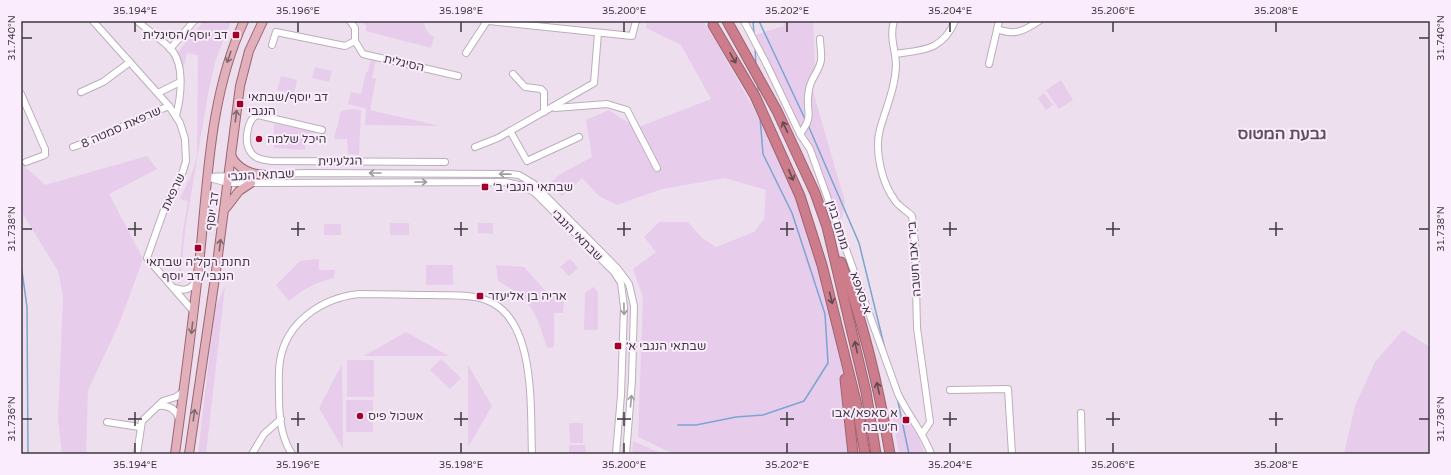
<svg xmlns="http://www.w3.org/2000/svg" width="1451" height="475" viewBox="0 0 1451 475" font-family="'Varela Round',Heebo,sans-serif">
<rect width="100%" height="100%" fill="#eddfee"/>
<!-- green -->
<g fill="#e8cceb">
<path d="M 204,21 L 231,21 L 215,62 L 208,94 L 185,230 L 180,284 L 178,283 L 183,230 L 188,201 L 180,199 L 192,173 L 197,156 L 198,55 L 187,53 L 183,71 L 177,53 Z"/>
<path d="M 362,21 L 423,22 L 428,33 L 434,37 L 431,48 L 366,31 L 366,26 Z"/>
<path d="M 647,21 L 703,21 L 717,43 L 765,129 L 797,196 L 821,271 L 862,424 L 859,454 L 674,454 L 638,437 L 643,297 L 633,269 L 656,252 L 644,237 L 659,222 L 688,222 L 702,238 L 716,247 L 754,232 L 764,219 L 766,190 L 725,178 L 662,189 L 617,205 L 599,196 L 582,178 L 562,196 L 550,183 L 559,175 L 592,157 L 586,120 L 609,110 L 636,128 L 711,99 L 681,45 L 646,28 Z"/>
<path d="M 783,21 L 813,21 L 815,65 L 812,88 L 845,202 L 842,219 L 837,215 C 814,153 787,93 755,35 L 784,26 Z"/>
<path d="M 371,58 L 376,59 L 372,78 L 376,79 L 370,110 L 439,126 L 365,125 L 366,109 L 368,109 L 348,104 L 351,92 L 361,94 L 366,72 L 368,72 Z"/>
<path d="M 315,67 L 332,71 L 329,82 L 312,78 Z"/>
<path d="M 281,76 L 297,80 L 294,94 L 277,90 Z"/>
<path d="M 1061,80 L 1073,100 L 1059,109 L 1046,90 Z"/>
<path d="M 1044,93 L 1053,105 L 1046,110 L 1038,98 Z"/>
<path d="M 352,109 L 361,110 L 359,155 L 348,154 L 347,139 L 334,139 L 341,111 Z"/>
<path d="M 274,124 L 320,132 L 305,134 L 305,150 L 274,148 Z"/>
<path d="M 147,156 L 157,169 L 109,194 L 143,259 L 119,324 L 88,390 L 86,454 L 62,454 L 58,420 L 63,296 L 58,271 L 21,211 L 21,163 L 45,185 Z"/>
<rect x="390" y="223" width="19" height="12"/>
<path d="M 478,223 L 493,223 L 493,234 L 478,233 Z"/>
<rect x="324" y="224" width="17" height="11"/>
<path d="M 319,259 L 319,270 L 335,270 L 334,278 C 317,282 302,289 289,301 L 276,285 L 300,261 Z"/>
<path d="M 570,259 L 578,268 L 569,276 L 560,267 Z"/>
<rect x="426" y="265" width="27" height="20"/>
<path d="M 496,265 L 524,267 L 550,296 L 554,291 L 564,302 L 563,313 L 554,313 L 554,347 L 547,348 C 536,312 532,300 498,281 Z"/>
<path d="M 225,286 L 206,454 L 198,454 L 215,308 Z"/>
<path d="M 594,287 L 598,292 L 598,330 L 584,330 L 585,293 Z"/>
<path d="M 1403,330 L 1430,347 L 1430,454 L 1344,454 L 1355,406 L 1375,362 Z"/>
<path d="M 406,332 L 449,356 L 364,356 Z"/>
<path d="M 441,359 L 461,378 L 450,389 L 430,370 Z"/>
<rect x="347" y="360" width="27" height="37"/>
<path d="M 342,364 L 343,449 L 319,408 Z"/>
<path d="M 468,365 L 492,406 L 468,447 Z"/>
<rect x="346" y="400" width="27" height="32"/>
<path d="M 891,409 C 913,422 916,432 925,454 L 899,454 Z"/>
<path d="M 569,423 L 583,423 L 583,443 L 570,443 Z"/>
<path d="M 633,441 L 658,452 L 661,454 L 632,454 Z"/>
<path d="M 569,445 L 585,445 L 586,454 L 569,454 Z"/>
</g>
<g fill="none" stroke-linecap="round" stroke-linejoin="round">
<!-- stream -->
<g stroke="#7aa5d0" stroke-width="1.5">
<path d="M 753,21 L 754,34"/>
<path d="M 759,21 L 805,119"/>
<path d="M 755,48 L 756,66"/>
<path d="M 758,86 L 758,94"/>
<path d="M 808,125 L 859,243 L 885,349"/>
<path d="M 21,264 L 27,307 L 28,454"/>
<path d="M 897,397 L 909,454"/>
<path d="M 678,425 L 696,425 L 736,417 L 763,415 L 804,401 L 828,363 L 825,314 L 792,213 L 763,154 L 760,117"/>
</g>
<defs>
<g id="minor">
<path d="M 93,21 L 169,106 L 180,123 L 185,139 L 186,161 L 183,171 L 165,207 L 147,258 L 194,312"/>
<path d="M 137,21 C 148,30 161,39 171,49 C 185,65 181,97 176,116"/>
<path d="M 350,21 L 355,28 L 355,41"/>
<path d="M 489,21 L 632,36 L 636,21"/>
<path d="M 744,21 L 767,65 L 800,134 L 810,149 L 898,394 C 908,415 923,432 931,454"/>
<path d="M 894,21 C 889,38 896,50 896,66 C 895,88 886,108 880,129 C 874,151 882,184 896,202 C 900,207 907,211 912,216 L 915,242 L 917,328 L 930,422 L 922,434"/>
<path d="M 997,29 C 1014,36 1024,31 1039,21"/>
<path d="M 272,45 L 276,32 L 345,46 L 355,41 L 363,54 L 458,76"/>
<path d="M 170,49 L 194,21"/>
<path d="M 466,53 L 487,21"/>
<path d="M 895,54 C 923,50 942,51 955,21"/>
<path d="M 989,64 L 999,21"/>
<path d="M 513,74 L 525,87 L 541,89 L 544,92 L 544,112"/>
<path d="M 81,92 L 103,82 L 130,62"/>
<path d="M 158,93 L 180,82"/>
<path d="M 21,94 L 45,149 L 45,155 L 26,162"/>
<path d="M 555,108 L 607,104 L 627,110 L 657,168"/>
<path d="M 322,130 L 258,115 C 247,118 244,142 250,151 C 254,159 264,160 272,161 L 445,162"/>
<path d="M 510,131 L 527,161 L 579,137"/>
<path d="M 800,134 C 816,113 804,112 809,90 C 810,80 817,74 820,64 C 823,58 820,47 820,39"/>
<path d="M 73,147 C 106,135 137,119 169,106"/>
<path d="M 475,147 L 498,138 L 594,83 L 598,33"/>
<path d="M 207,177 L 305,173 L 510,174 L 519,175 L 534,184 L 618,269 L 629,284 L 634,306 L 632,380 L 626,454"/>
<path d="M 210,178 L 228,183 L 505,182 L 524,186 L 535,193 L 614,272 L 621,283 L 624,307 L 621,395 L 616,454"/>
<path d="M 175,288 C 185,292 192,289 197,279"/>
<path d="M 950,390 L 1008,389 L 1012,454"/>
<path d="M 158,406 C 168,405 176,408 179,419"/>
<path d="M 1081,413 L 1082,454"/>
<path d="M 107,422 L 139,427"/>
<path d="M 137,454 L 142,421 L 163,401 L 176,397 L 183,392"/>
<path d="M 252,454 L 264,434 L 281,419"/>
<path d="M 292,454 C 281,438 279,417 279,398 C 279,386 278,373 280,361 C 286,322 322,298 359,294 C 384,294 409,295 434,295 C 451,296 470,294 486,300 C 537,318 530,410 532,454"/>
</g>
<g id="major">
<path d="M 231,155 C 237,169 252,175 267,175"/>
<path d="M 226,208 L 239,191 L 251,183"/>
<path d="M 175,454 C 184,388 193,322 200,255 C 208,176 210,94 244,21"/>
<path d="M 189,454 L 216,271 L 240,86 L 249,51 L 263,21"/>
</g>
<g id="highway">
<path d="M 727,21 L 777,111 L 815,193 L 827,227 L 866,392 L 876,454"/>
<path d="M 713,25 L 755,96 L 800,196 L 822,265 L 856,401 L 865,454"/>
<path d="M 841,262 C 864,324 879,388 890,454"/>
<path d="M 845,379 L 853,454"/>
</g>
</defs>
<!-- minor casing -->
<use href="#minor" stroke="#bbaebc" stroke-width="8"/>
<!-- major casing -->
<use href="#major" stroke="#9b6571" stroke-width="10"/>
<!-- highway casing -->
<use href="#highway" stroke="#9b6571" stroke-width="11"/>
<!-- minor -->
<use href="#minor" stroke="#fff" stroke-width="6"/>
<!-- major -->
<use href="#major" stroke="#e1b0ba" stroke-width="8"/>
<!-- highway -->
<use href="#highway" stroke="#cd7c8c" stroke-width="9"/>
</g>
<!-- one-way arrows -->
<defs><path id="oneway-shaft" d="M-6 0H5M1.5-3L5.5 0L1.5 3" fill="none" stroke-width="1.6" stroke-linecap="round" stroke-linejoin="round"/></defs>
<g stroke="#7f6970">
<use href="#oneway-shaft" transform="translate(229 57) rotate(109)"/>
<use href="#oneway-shaft" transform="translate(236 116) rotate(-83)"/>
<use href="#oneway-shaft" transform="translate(220 245) rotate(-83)"/>
<use href="#oneway-shaft" transform="translate(192 328) rotate(96)"/>
<use href="#oneway-shaft" transform="translate(194 415) rotate(-82)"/>
</g>
<g stroke="#624a52">
<use href="#oneway-shaft" transform="translate(733 58) rotate(60)"/>
<use href="#oneway-shaft" transform="translate(785 127) rotate(-116)"/>
<use href="#oneway-shaft" transform="translate(791 175) rotate(67)"/>
<use href="#oneway-shaft" transform="translate(831 298) rotate(76)"/>
<use href="#oneway-shaft" transform="translate(856 347) rotate(-103)"/>
<use href="#oneway-shaft" transform="translate(878 388) rotate(-103)"/>
</g>
<g stroke="#9e9c9f">
<use href="#oneway-shaft" transform="translate(375 173) rotate(-180)"/>
<use href="#oneway-shaft" transform="translate(505 174) rotate(-178)"/>
<use href="#oneway-shaft" transform="translate(421 182)"/>
<use href="#oneway-shaft" transform="translate(624 309) rotate(89)"/>
<use href="#oneway-shaft" transform="translate(631 401) rotate(-85)"/>
</g>
<!-- ticks -->
<path fill="none" stroke="#3e393f" stroke-width="1.5" d="M 135,22 L 135,32M 298,22 L 298,32M 461,22 L 461,32M 624,22 L 624,32M 787,22 L 787,32M 950,22 L 950,32M 1113,22 L 1113,32M 1276,22 L 1276,32M 22,38 L 32,38M 1419,38 L 1429,38M 135,222 L 135,236M 298,222 L 298,236M 461,222 L 461,236M 624,222 L 624,236M 787,222 L 787,236M 950,222 L 950,236M 1113,222 L 1113,236M 1276,222 L 1276,236M 22,229 L 32,229M 128,229 L 142,229M 291,229 L 305,229M 454,229 L 468,229M 617,229 L 631,229M 780,229 L 794,229M 943,229 L 957,229M 1106,229 L 1120,229M 1269,229 L 1283,229M 1419,229 L 1429,229M 135,412 L 135,426M 298,412 L 298,426M 461,412 L 461,426M 624,412 L 624,426M 787,412 L 787,426M 950,412 L 950,426M 1113,412 L 1113,426M 1276,412 L 1276,426M 22,419 L 32,419M 128,419 L 142,419M 291,419 L 305,419M 454,419 L 468,419M 617,419 L 631,419M 780,419 L 794,419M 943,419 L 957,419M 1106,419 L 1120,419M 1269,419 L 1283,419M 1419,419 L 1429,419M 135,443 L 135,453M 298,443 L 298,453M 461,443 L 461,453M 624,443 L 624,453M 787,443 L 787,453M 950,443 L 950,453M 1113,443 L 1113,453M 1276,443 L 1276,453"/>
<!-- markers -->
<g fill="#a10128" stroke="#faecfc" stroke-width="1.5">
<rect x="232" y="31" width="8" height="8" rx="2"/>
<rect x="236" y="100" width="8" height="8" rx="2"/>
<circle cx="259" cy="139" r="4"/>
<rect x="481" y="183" width="8" height="8" rx="2"/>
<rect x="194" y="244" width="8" height="8" rx="2"/>
<rect x="476" y="292" width="8" height="8" rx="2"/>
<rect x="614" y="342" width="8" height="8" rx="2"/>
<circle cx="360" cy="416" r="4"/>
<rect x="902" y="416" width="8" height="8" rx="2"/>
</g>
<g text-anchor="middle" stroke-width="4" stroke-linejoin="round" paint-order="stroke">
<!-- poi labels -->
<g font-size="12" fill="#3e393f" stroke="#faecfc" text-anchor="start">
<text x="228" y="39" text-anchor="end">דב יוסף/הסיגלית</text>
<text x="248" y="101">דב יוסף/שבתאי<tspan x="248" dy="14">הנגבי</tspan></text>
<text x="267" y="143">היכל שלמה</text>
<text x="493" y="191">שבתאי הנגבי ב׳</text>
<text x="198" y="266" text-anchor="middle">תחנת רקל״ה שבתאי<tspan x="198" dy="14">הנגבי/דב יוסף</tspan></text>
<text x="488" y="300">אריה בן אליעזר</text>
<text x="626" y="350">שבתאי הנגבי א׳</text>
<text x="898" y="417" text-anchor="end">א סאפא/אבו<tspan x="898" dy="14">ח׳שבה</tspan></text>
<text x="368" y="420">אשכול פיס</text>
</g>
<!-- street labels -->
<g font-size="12" fill="#3e393f" stroke="#faecfc">
<text transform="translate(404 63) rotate(13)" y="4">הסיגלית</text>
<text transform="translate(121 127) rotate(-24)" y="4">שרפאת סמטה 8</text>
<text transform="translate(340 161) rotate(-1)" y="4">הגלעינית</text>
<text transform="translate(261 175) rotate(-3)" y="4">שבתאי הנגבי</text>
<text transform="translate(173 192) rotate(-64)" y="4">שרפאת</text>
<text transform="translate(212 211) rotate(-82)" y="4">דב יוסף</text>
<text transform="translate(838 225) rotate(73)" y="4">מנחם בגין</text>
<text transform="translate(577 235) rotate(45)" y="4">שבתאי הנגבי</text>
<text transform="translate(914 259) rotate(-94)" y="4">ביר אבו חשבה</text>
<text transform="translate(861 293) rotate(71)" y="4">א-סאפא</text>
</g>
<!-- district labels -->
<g font-size="16" font-weight="bold" fill="#5c515d" stroke="#faecfc">
<text x="1282" y="139">גבעת המטוס</text>
</g>
</g>
<!-- border -->
<rect width="1451" height="475" fill="none" stroke="#faecfc" stroke-width="44"/>
<rect x="22" y="22" width="1407" height="431" fill="none" stroke="#3e393f" stroke-width="1.5"/>
<g font-size="10" text-anchor="middle" fill="#3e393f">
<text x="135" y="14">35.194°E</text>
<text x="298" y="14">35.196°E</text>
<text x="461" y="14">35.198°E</text>
<text x="624" y="14">35.200°E</text>
<text x="787" y="14">35.202°E</text>
<text x="950" y="14">35.204°E</text>
<text x="1113" y="14">35.206°E</text>
<text x="1276" y="14">35.208°E</text>
<text transform="translate(11 38) rotate(-90)" y="4">31.740°N</text>
<text transform="translate(1440 38) rotate(-90)" y="4">31.740°N</text>
<text transform="translate(11 229) rotate(-90)" y="4">31.738°N</text>
<text transform="translate(1440 229) rotate(-90)" y="4">31.738°N</text>
<text transform="translate(11 419) rotate(-90)" y="4">31.736°N</text>
<text transform="translate(1440 419) rotate(-90)" y="4">31.736°N</text>
<text x="135" y="468">35.194°E</text>
<text x="298" y="468">35.196°E</text>
<text x="461" y="468">35.198°E</text>
<text x="624" y="468">35.200°E</text>
<text x="787" y="468">35.202°E</text>
<text x="950" y="468">35.204°E</text>
<text x="1113" y="468">35.206°E</text>
<text x="1276" y="468">35.208°E</text>
</g>
</svg>
